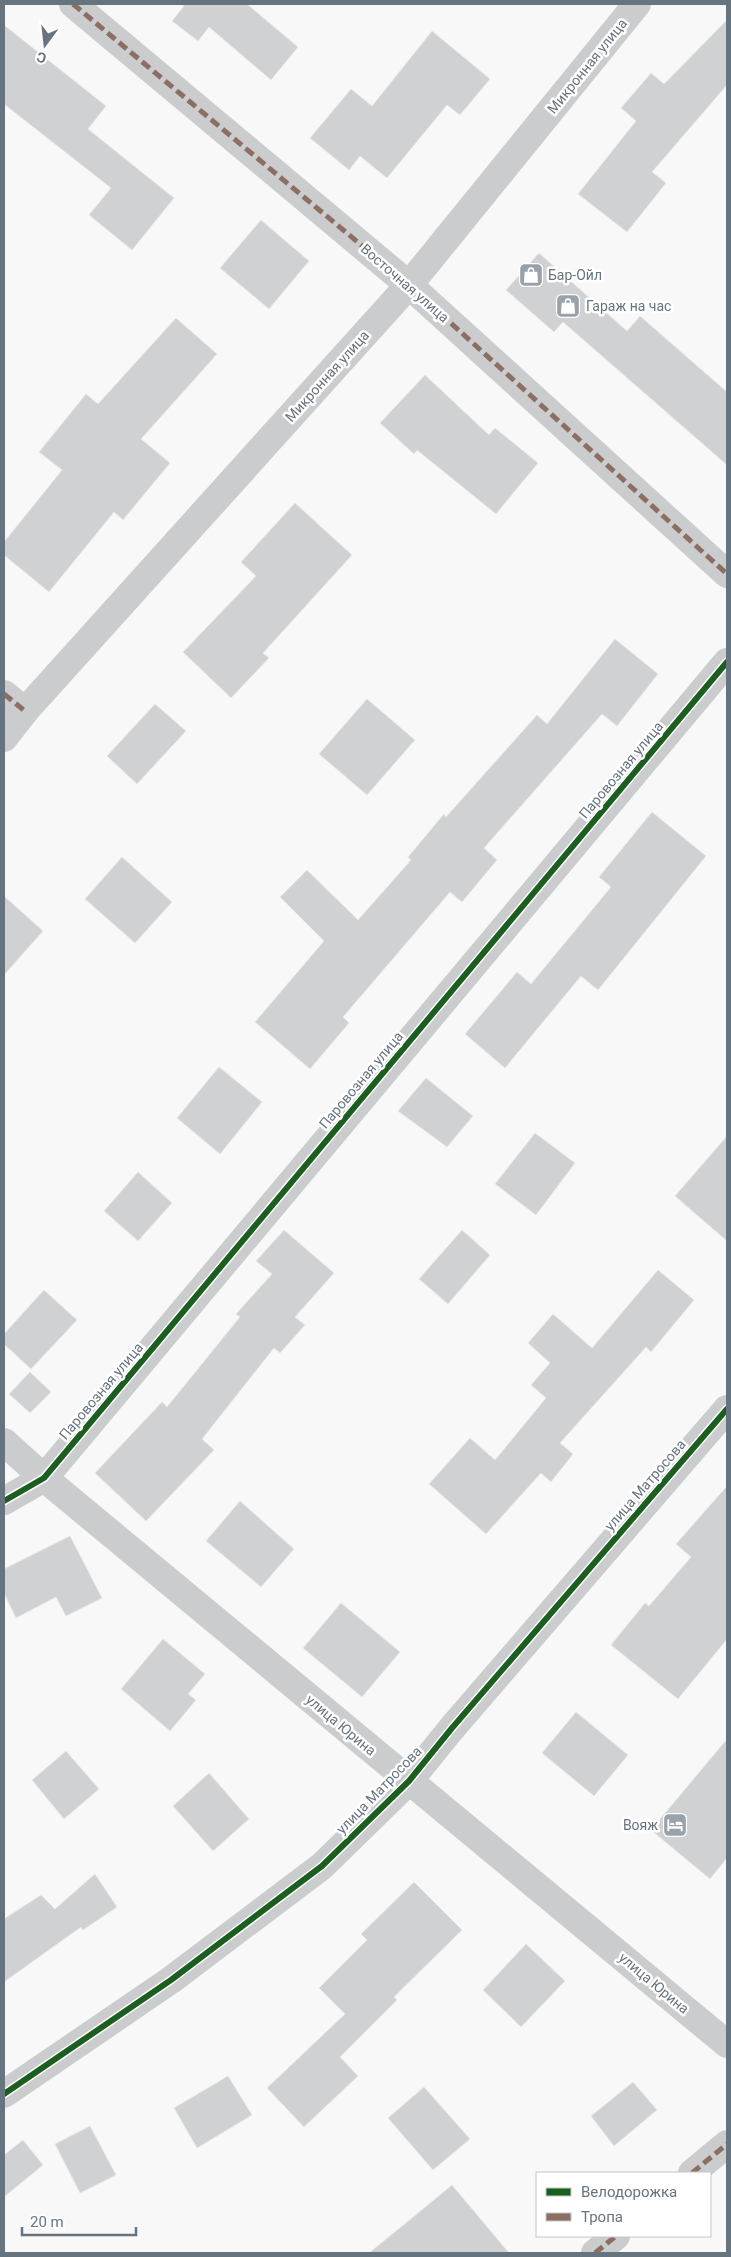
<svg xmlns="http://www.w3.org/2000/svg" width="731" height="2257" viewBox="0 0 731 2257" font-family="Roboto,sans-serif">
<rect width="100%" height="100%" fill="#f8f8f8"/>
<!-- building -->
<g fill="#cfd1d2" stroke="#e8e8e8">
<path d="M 181,4 L 247,4 L 298,47 L 271,80 L 209,27 L 198,41 L 172,21 L 184,6 Z"/>
<path d="M 727,20 L 727,85 L 652,172 L 666,183 L 627,232 L 578,194 L 636,121 L 621,108 L 651,73 L 664,84 Z"/>
<path d="M 4,25 L 106,106 L 88,129 L 174,198 L 132,250 L 89,215 L 111,188 L 4,104 Z"/>
<path d="M 432,31 L 490,79 L 460,115 L 447,105 L 387,178 L 360,156 L 349,170 L 310,138 L 351,89 L 372,106 Z"/>
<path d="M 261,220 L 309,261 L 269,309 L 220,268 Z"/>
<path d="M 539,253 L 627,331 L 640,316 L 727,392 L 727,465 L 563,322 L 554,332 L 506,290 Z"/>
<path d="M 176,318 L 217,354 L 141,439 L 170,463 L 123,520 L 114,512 L 49,592 L 4,555 L 4,542 L 62,470 L 39,452 L 86,394 L 98,404 Z"/>
<path d="M 425,375 L 489,435 L 495,428 L 538,463 L 496,514 L 417,450 L 414,454 L 380,423 Z"/>
<path d="M 295,503 L 352,555 L 263,653 L 269,658 L 231,698 L 183,652 L 256,576 L 241,562 Z"/>
<path d="M 615,639 L 658,674 L 617,726 L 602,714 L 484,848 L 497,860 L 462,902 L 450,892 L 343,1017 L 349,1023 L 310,1069 L 255,1022 L 324,941 L 280,897 L 307,870 L 358,920 L 411,860 L 408,857 L 444,814 L 446,817 L 537,715 L 547,724 Z"/>
<path d="M 367,699 L 415,740 L 367,795 L 319,754 Z"/>
<path d="M 155,704 L 186,731 L 137,784 L 107,756 Z"/>
<path d="M 652,812 L 706,856 L 598,990 L 581,976 L 505,1068 L 465,1034 L 517,972 L 531,984 L 611,887 L 599,877 Z"/>
<path d="M 122,857 L 172,902 L 135,943 L 85,899 Z"/>
<path d="M 4,896 L 43,931 L 4,975 Z"/>
<path d="M 219,1067 L 262,1102 L 220,1154 L 177,1118 Z"/>
<path d="M 426,1078 L 473,1116 L 447,1147 L 398,1111 Z"/>
<path d="M 535,1133 L 575,1163 L 536,1215 L 495,1184 Z"/>
<path d="M 727,1136 L 727,1241 L 675,1196 Z"/>
<path d="M 138,1172 L 172,1203 L 138,1241 L 104,1211 Z"/>
<path d="M 284,1230 L 334,1273 L 295,1317 L 305,1325 L 280,1353 L 274,1348 L 202,1439 L 214,1450 L 146,1521 L 95,1473 L 162,1402 L 167,1407 L 240,1317 L 236,1314 L 272,1274 L 256,1261 Z"/>
<path d="M 462,1230 L 490,1255 L 448,1304 L 419,1279 Z"/>
<path d="M 658,1270 L 694,1300 L 651,1352 L 646,1347 L 560,1443 L 573,1454 L 551,1482 L 541,1473 L 486,1534 L 429,1484 L 470,1438 L 495,1460 L 546,1398 L 531,1385 L 550,1363 L 528,1343 L 553,1314 L 592,1348 Z"/>
<path d="M 44,1290 L 77,1320 L 31,1369 L 4,1344 L 4,1334 Z"/>
<path d="M 30,1372 L 51,1392 L 30,1413 L 9,1394 Z"/>
<path d="M 727,1486 L 727,1639 L 678,1699 L 611,1645 L 645,1603 L 649,1606 L 691,1557 L 676,1544 Z"/>
<path d="M 240,1501 L 294,1549 L 261,1587 L 206,1541 Z"/>
<path d="M 70,1536 L 102,1598 L 66,1616 L 56,1597 L 16,1618 L 4,1593 L 4,1569 Z"/>
<path d="M 341,1603 L 400,1652 L 362,1697 L 303,1648 Z"/>
<path d="M 163,1639 L 205,1674 L 188,1694 L 196,1700 L 170,1731 L 121,1689 Z"/>
<path d="M 576,1712 L 628,1755 L 594,1796 L 542,1753 Z"/>
<path d="M 727,1739 L 727,1858 L 710,1879 L 651,1830 Z"/>
<path d="M 66,1751 L 99,1789 L 64,1819 L 32,1780 Z"/>
<path d="M 209,1773 L 249,1819 L 213,1851 L 173,1806 Z"/>
<path d="M 95,1874 L 117,1907 L 83,1930 L 81,1927 L 4,1982 L 4,1919 L 41,1895 L 55,1909 Z"/>
<path d="M 414,1882 L 462,1930 L 394,1997 L 397,2000 L 340,2057 L 358,2076 L 304,2127 L 267,2088 L 345,2014 L 319,1988 L 367,1940 L 361,1934 Z"/>
<path d="M 526,1944 L 565,1981 L 521,2027 L 483,1990 Z"/>
<path d="M 228,2076 L 252,2115 L 197,2148 L 174,2108 Z"/>
<path d="M 633,2082 L 657,2110 L 614,2146 L 591,2116 Z"/>
<path d="M 424,2087 L 470,2139 L 433,2170 L 388,2118 Z"/>
<path d="M 90,2126 L 116,2175 L 80,2193 L 55,2144 Z"/>
<path d="M 23,2140 L 43,2165 L 4,2197 L 4,2155 Z"/>
<path d="M 452,2185 L 509,2253 L 369,2253 L 412,2218 Z"/>
</g>
<g fill="none" stroke-linecap="round" stroke-linejoin="round">
<!-- minor -->
<g stroke="#cbcccd" stroke-width="28">
<path d="M 73,4 L 409,285 L 727,574"/>
<path d="M 4,694 L 25,711"/>
<path d="M 4,738 L 25,711 L 409,285 L 637,4"/>
<path d="M 4,1442 L 44,1478 C 271,1668 501,1854 727,2044"/>
<path d="M 4,1501 L 44,1478 L 727,662"/>
<path d="M 4,2094 L 171,1980 L 322,1866 L 409,1781 L 452,1728 L 727,1409"/>
<path d="M 692,2173 L 727,2144"/>
<path d="M 595,2253 L 616,2236"/>
</g>
<!-- quiet -->
<g stroke="#8d6e63" stroke-width="5" stroke-dasharray="10 5" stroke-linecap="butt">
<path d="M 73,4 L 409,285 L 727,574"/>
<path d="M 4,694 L 25,711"/>
<path d="M 692,2173 L 727,2144"/>
<path d="M 595,2253 L 616,2236"/>
</g>
<defs>
<g id="cycleway">
<path d="M 4,1501 L 44,1478 L 727,662"/>
<path d="M 4,2094 L 171,1980 L 322,1866 L 409,1781 L 452,1728 L 727,1409"/>
</g>
</defs>
<!-- cycleway casing -->
<use href="#cycleway" stroke="#fff" stroke-width="9"/>
<!-- cycleway -->
<use href="#cycleway" stroke="#1b5e20" stroke-width="6"/>
</g>
<!-- icons -->
<defs>
<symbol id="shop-square" viewBox="-11 -11 22 22"><rect x="-9" y="-9" width="18" height="18" rx="4" fill="#99a2aa" stroke="#fff"/><path d="M-5-2.5h2.3a2.7 3.5 0 0 1 5.4 0H5L5.5 6h-11ZM-1.5-2.5h3a1.5 2.3 0 0 0-3 0Z" fill="#fff"/></symbol>
<symbol id="hotel-square" viewBox="-11 -11 22 22"><rect x="-9" y="-9" width="18" height="18" rx="4" fill="#99a2aa" stroke="#fff"/><path d="M-6-4.5h1.5V1H6V5H4.5V3h-9V5H-6ZM-4 0a1.8 1.8 0 1 1 3.6 0ZM.5 0V-2.5h3Q6-2.5 6 0Z" fill="#fff"/></symbol>
</defs>
<g fill-rule="evenodd">
<use href="#shop-square" x="517" y="261" width="28" height="28"/>
<use href="#shop-square" x="554" y="292" width="28" height="28"/>
<use href="#hotel-square" x="661" y="1811" width="28" height="28"/>
</g>
<g text-anchor="middle" stroke-width="5" stroke-linejoin="round" paint-order="stroke">
<!-- street labels -->
<g font-size="14" fill="#667480" stroke="#fff">
<text transform="translate(587 66) rotate(-51)" y="5">Микронная улица</text>
<text transform="translate(405 283) rotate(41)" y="5">Восточная улица</text>
<text transform="translate(327 376) rotate(-48)" y="5">Микронная улица</text>
<text transform="translate(621 770) rotate(-50)" y="5">Паровозная улица</text>
<text transform="translate(361 1080) rotate(-50)" y="5">Паровозная улица</text>
<text transform="translate(101 1391) rotate(-50)" y="5">Паровозная улица</text>
<text transform="translate(645 1485) rotate(-49)" y="5">улица Матросова</text>
<text transform="translate(341 1725) rotate(40)" y="5">улица Юрина</text>
<text transform="translate(379 1790) rotate(-46)" y="5">улица Матросова</text>
<text transform="translate(654 1983) rotate(40)" y="5">улица Юрина</text>
</g>
<!-- poi labels -->
<g font-size="14" fill="#667480" stroke="#fff" text-anchor="start">
<text x="548" y="280">Бар-Ойл</text>
<text x="586" y="311">Гараж на час</text>
<text x="658" y="1830" text-anchor="end">Вояж</text>
</g>
</g>
<!-- border -->
<rect width="731" height="2257" fill="none" stroke="#667480" stroke-width="10"/>
<!-- legend -->
<rect x="536" y="2172" width="175" height="65" fill="#ffffff" stroke="#c2c7cc"/>
<rect x="546" y="2188" width="25" height="8" fill="#1b5e20" stroke="#c2c7cc"/>
<text x="581" y="2197" font-size="15" fill="#667480">Велодорожка</text>
<rect x="546" y="2213" width="25" height="8" fill="#8d6e63" stroke="#c2c7cc"/>
<text x="581" y="2222" font-size="15" fill="#667480">Тропа</text>
<!-- north arrow -->
<g transform="translate(45 45) rotate(195)" stroke="#ffffff" stroke-width="4" paint-order="stroke">
<path d="M0-4L9 19L0 12L-9 19Z" fill="#667480"/>
<text y="-8" font-size="14" font-weight="bold" text-anchor="middle" fill="#667480">С</text>
</g>
<!-- scale -->
<path d="M22 2227v8h114v-8" fill="none" stroke="#667480" stroke-width="2.5"/>
<text x="30" y="2227" font-size="15" fill="#667480" stroke="#ffffff" stroke-width="4" paint-order="stroke">20 m</text>
</svg>
